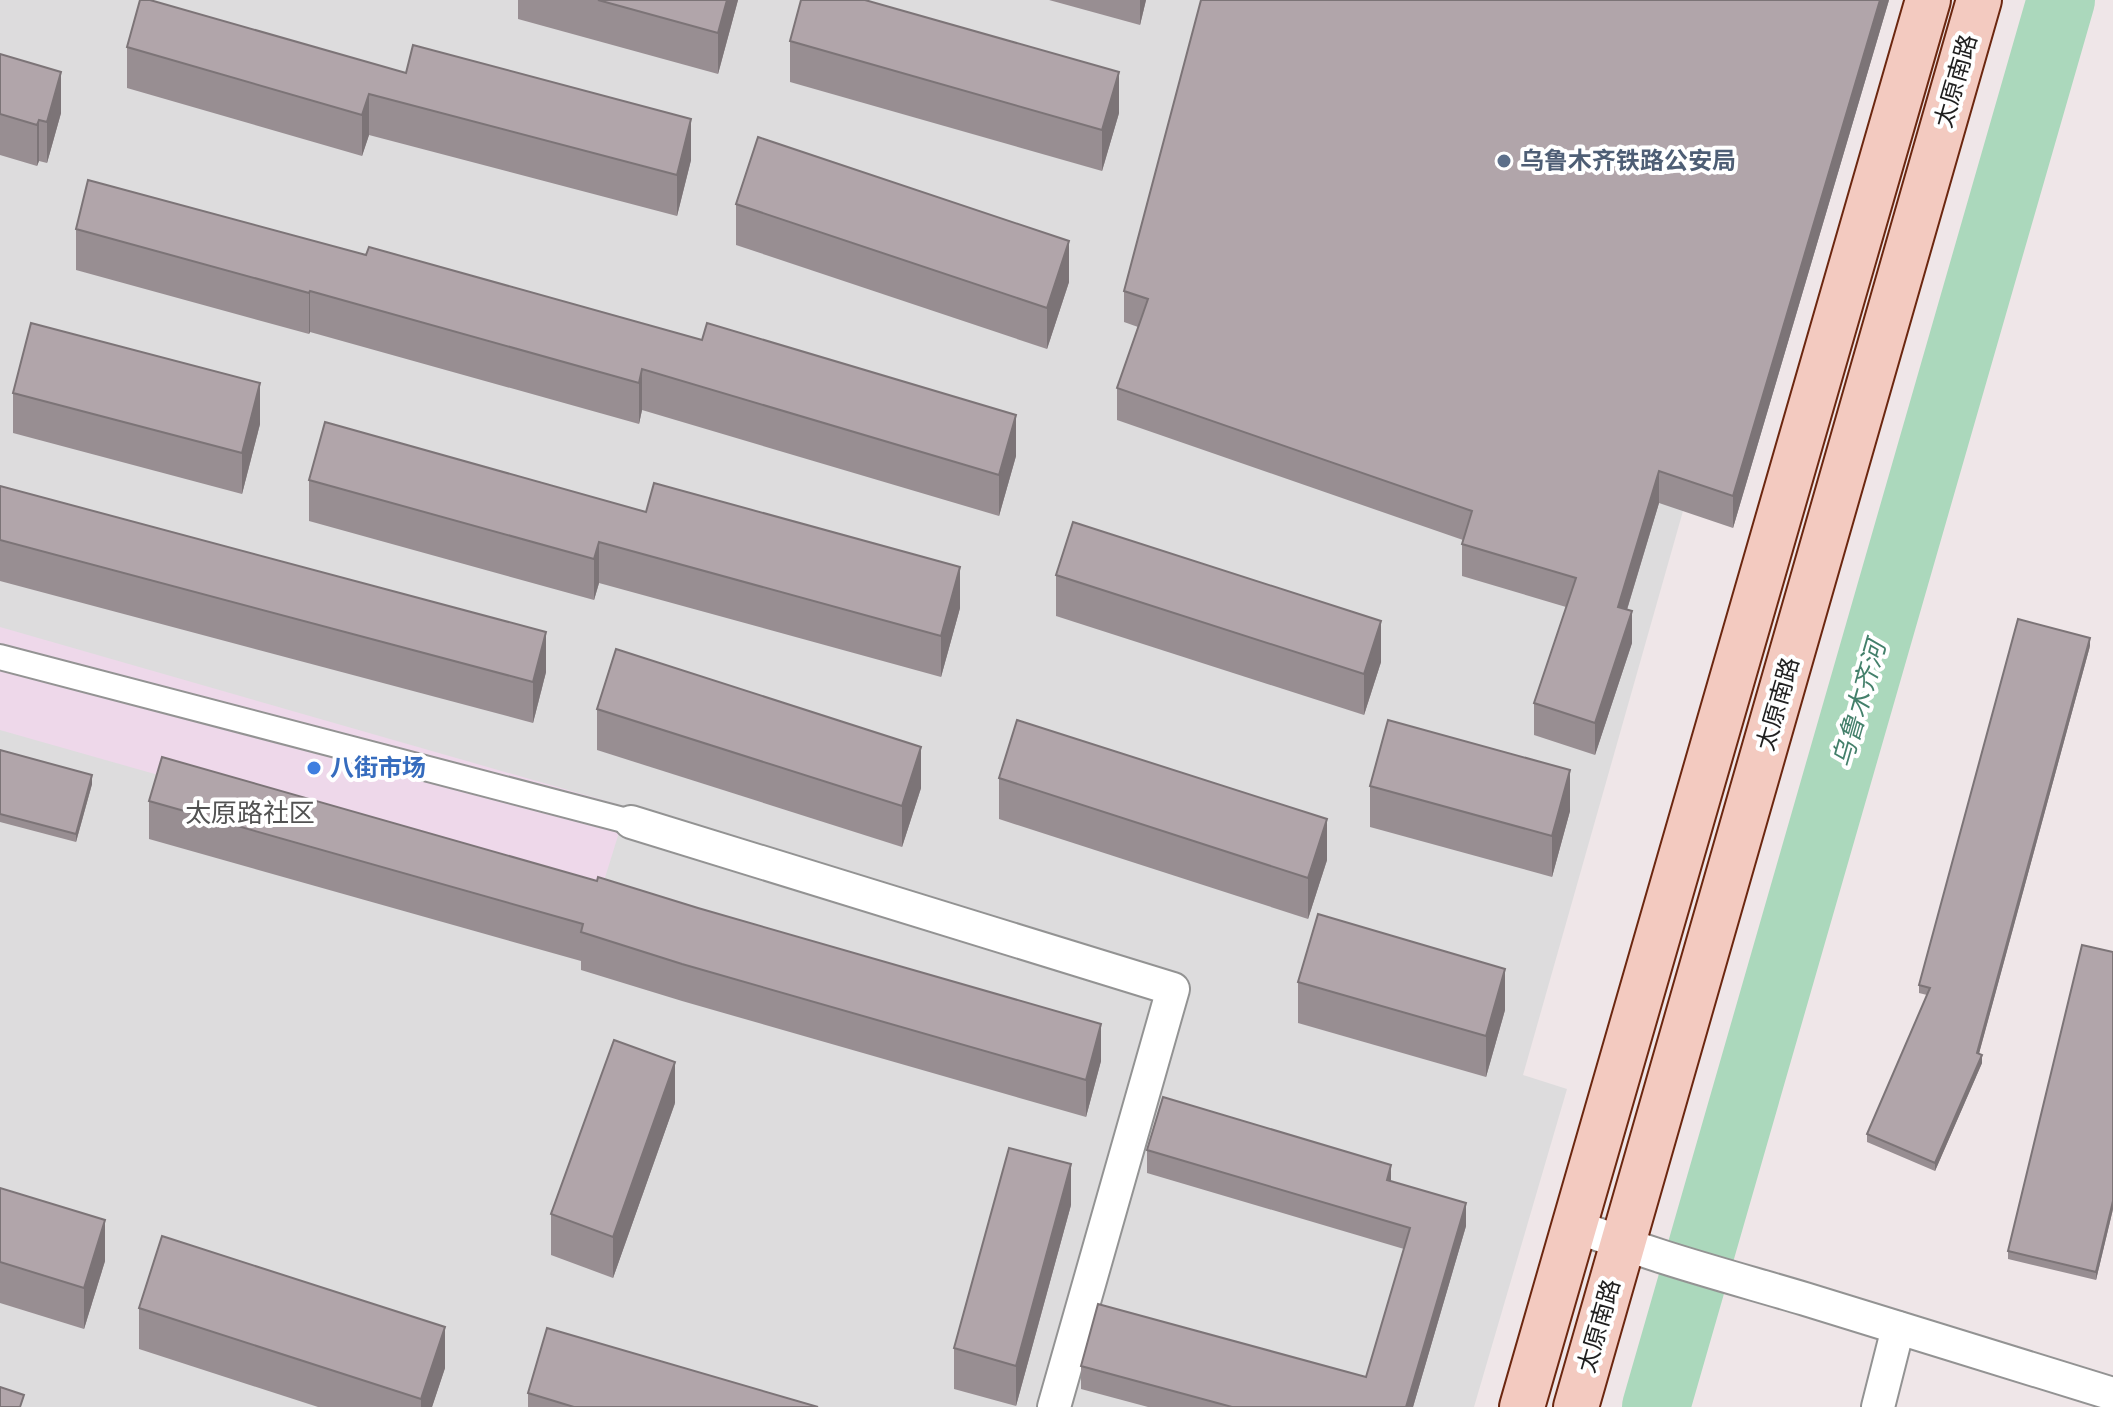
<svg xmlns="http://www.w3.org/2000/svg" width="2113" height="1407" viewBox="0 0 2113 1407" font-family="'Noto Sans','Noto Sans SC',sans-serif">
<rect width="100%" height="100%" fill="#efe6e8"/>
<!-- residential -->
<path fill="#dddcdd" d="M 0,0 L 1839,0 L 1761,236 L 1523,1075 L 1567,1089 L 1474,1407 L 0,1407 Z"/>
<!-- commercial -->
<path fill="#eed8ea" d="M 0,627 L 627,807 L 598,900 L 0,730 Z"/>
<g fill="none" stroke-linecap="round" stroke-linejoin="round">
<!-- river -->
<path stroke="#abd8bc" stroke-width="68" d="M 1656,1407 L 2061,0"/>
<defs>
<path id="pedestrian" d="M 0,657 L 631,822"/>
<g id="minor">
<path d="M 631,822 L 1173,989 L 1054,1407"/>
<path d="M 1574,1225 C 1650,1256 1728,1276 1805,1299 C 1908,1331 2010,1362 2113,1394"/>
<path d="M 1878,1407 L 1898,1328"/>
</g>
<g id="secondary">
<path d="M 1522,1407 L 1928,0"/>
<path d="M 1576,1407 L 1979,0"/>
</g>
</defs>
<!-- pedestrian casing -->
<use href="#pedestrian" stroke="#939393" stroke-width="28"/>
<!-- minor casing -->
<use href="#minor" stroke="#939393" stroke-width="36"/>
<!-- secondary casing -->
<use href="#secondary" stroke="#6c2710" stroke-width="48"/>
<!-- pedestrian -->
<use href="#pedestrian" stroke="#fff" stroke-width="24"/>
<!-- minor -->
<use href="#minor" stroke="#fff" stroke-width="32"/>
<!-- secondary -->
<use href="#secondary" stroke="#f3cac0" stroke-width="44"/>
</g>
<!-- wall -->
<g fill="#988e92">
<path d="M 518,0 L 738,0 L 718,74 L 518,19 Z"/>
<path d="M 1049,0 L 1146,0 L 1140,25 Z"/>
<path d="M 1889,0 L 1733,528 L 1659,503 L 1627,610 L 1632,643 L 1595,755 L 1534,735 L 1534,703 L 1566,607 L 1462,576 L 1462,544 L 1463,540 L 1117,420 L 1117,388 L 1138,327 L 1124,322 L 1124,291 Z"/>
<path d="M 790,41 L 1119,113 L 1102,171 L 790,82 Z"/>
<path d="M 127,47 L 406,73 L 691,160 L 677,216 L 369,135 L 362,156 L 127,88 Z"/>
<path d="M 0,54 L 61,113 L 47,163 L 39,161 L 37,166 L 0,155 Z"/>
<path d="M 736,204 L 1069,282 L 1047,349 L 736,245 Z"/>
<path d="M 76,229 L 1016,456 L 999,516 L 642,410 L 639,424 L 310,332 L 309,334 L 76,270 Z"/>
<path d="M 13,393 L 260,424 L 242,494 L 13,433 Z"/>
<path d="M 309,480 L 960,608 L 941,677 L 599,583 L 594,600 L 309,521 Z"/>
<path d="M 0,486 L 546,672 L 533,723 L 0,581 Z"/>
<path d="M 1056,575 L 1381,662 L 1364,715 L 1056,616 Z"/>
<path d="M 2090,646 L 1979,1053 L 1982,1063 L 1935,1171 L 1867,1142 L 1867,1134 L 1927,995 L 1919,993 L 1919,985 Z"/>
<path d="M 597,709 L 921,788 L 902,847 L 597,750 Z"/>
<path d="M 0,750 L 92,784 L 76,842 L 0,822 Z"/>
<path d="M 999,778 L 1327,860 L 1308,919 L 999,819 Z"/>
<path d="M 1370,786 L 1570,811 L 1552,877 L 1370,827 Z"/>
<path d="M 149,801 L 1101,1061 L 1086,1117 L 682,1001 L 581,970 L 581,961 L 149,839 Z"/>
<path d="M 2113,952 L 2113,1209 L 2096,1280 L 2008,1259 L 2008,1251 Z"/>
<path d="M 1298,982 L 1505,1010 L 1486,1077 L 1298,1023 Z"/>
<path d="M 675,1103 L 613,1278 L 551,1255 L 551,1214 Z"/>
<path d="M 1147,1150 L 1391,1181 L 1466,1226 L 1413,1407 L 1148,1407 L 1081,1389 L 1081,1366 L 1366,1377 L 1404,1249 L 1147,1173 Z"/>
<path d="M 0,1188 L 105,1261 L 84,1329 L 0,1303 Z"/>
<path d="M 1071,1205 L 1016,1406 L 954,1389 L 954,1348 Z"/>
<path d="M 139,1308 L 445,1368 L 432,1407 L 318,1407 L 139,1349 Z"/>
<path d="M 528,1393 L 818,1407 L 528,1407 Z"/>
</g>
<!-- shaded-wall -->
<g fill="#7c7477">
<path d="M 727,0 L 738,0 L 718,74 L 718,33 Z"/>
<path d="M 1140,0 L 1146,0 L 1140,25 Z"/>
<path d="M 1880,0 L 1889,0 L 1733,528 L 1733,496 Z"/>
<path d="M 61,72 L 61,113 L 47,163 L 47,122 Z"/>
<path d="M 1119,72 L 1119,113 L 1102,171 L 1102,130 Z"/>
<path d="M 369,94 L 369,135 L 362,156 L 362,115 Z"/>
<path d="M 691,119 L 691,160 L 677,216 L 677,175 Z"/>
<path d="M 39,120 L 39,161 L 37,166 L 37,125 Z"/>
<path d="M 1069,241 L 1069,282 L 1047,349 L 1047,308 Z"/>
<path d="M 310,291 L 310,332 L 309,334 L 309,293 Z"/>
<path d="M 642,369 L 642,410 L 639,424 L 639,383 Z"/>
<path d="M 260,383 L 260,424 L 242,494 L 242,453 Z"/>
<path d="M 1016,415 L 1016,456 L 999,516 L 999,475 Z"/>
<path d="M 1659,471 L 1659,503 L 1618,639 L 1618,607 Z"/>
<path d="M 599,542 L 599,583 L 594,600 L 594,559 Z"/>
<path d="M 960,567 L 960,608 L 941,677 L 941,636 Z"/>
<path d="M 1632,611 L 1632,643 L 1595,755 L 1595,723 Z"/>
<path d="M 1381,621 L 1381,662 L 1364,715 L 1364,674 Z"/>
<path d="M 546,632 L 546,672 L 533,723 L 533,682 Z"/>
<path d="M 2090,638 L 2090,646 L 1977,1061 L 1977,1053 Z"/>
<path d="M 921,747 L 921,788 L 902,847 L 902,806 Z"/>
<path d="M 1570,770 L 1570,811 L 1552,877 L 1552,836 Z"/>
<path d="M 92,775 L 92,784 L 76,842 L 76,834 Z"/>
<path d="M 1327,819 L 1327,860 L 1308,919 L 1308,878 Z"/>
<path d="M 1505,969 L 1505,1010 L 1486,1077 L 1486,1036 Z"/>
<path d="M 1101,1024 L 1101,1061 L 1086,1117 L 1086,1080 Z"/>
<path d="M 1982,1055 L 1982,1063 L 1935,1171 L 1935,1163 Z"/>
<path d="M 675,1062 L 675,1103 L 613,1278 L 613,1237 Z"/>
<path d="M 1071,1164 L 1071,1205 L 1016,1406 L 1016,1366 Z"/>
<path d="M 1391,1165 L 1391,1187 L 1387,1180 Z"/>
<path d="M 2113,1201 L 2113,1209 L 2096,1280 L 2096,1272 Z"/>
<path d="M 1466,1203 L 1466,1226 L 1413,1407 L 1406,1407 Z"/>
<path d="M 105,1220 L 105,1261 L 84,1329 L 84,1288 Z"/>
<path d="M 445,1327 L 445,1368 L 432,1407 L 421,1407 L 421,1399 Z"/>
</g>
<!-- building -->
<g fill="#b1a5aa" stroke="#7c7477" stroke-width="2">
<path d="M 140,0 L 150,0 L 406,73 L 413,45 L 691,119 L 677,175 L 369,94 L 362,115 L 127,47 Z"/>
<path d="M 598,0 L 727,0 L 718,33 Z"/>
<path d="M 801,0 L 865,0 L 1119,72 L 1102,130 L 790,41 Z"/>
<path d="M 1201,0 L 1880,0 L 1733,496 L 1659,471 L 1618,607 L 1632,611 L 1595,723 L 1534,703 L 1576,578 L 1462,544 L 1472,511 L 1117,388 L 1148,299 L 1124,291 Z"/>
<path d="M 0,54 L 61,72 L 47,122 L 39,120 L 37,125 L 0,114 Z"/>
<path d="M 758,137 L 1069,241 L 1047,308 L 736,204 Z"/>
<path d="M 88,180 L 366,255 L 369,247 L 702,340 L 707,323 L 1016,415 L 999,475 L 642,369 L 639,383 L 310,291 L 309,293 L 76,229 Z"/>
<path d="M 31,323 L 260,383 L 242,453 L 13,393 Z"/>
<path d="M 325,422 L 646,512 L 654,483 L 960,567 L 941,636 L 599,542 L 594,559 L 309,480 Z"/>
<path d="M 0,486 L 546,632 L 533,682 L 0,540 Z"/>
<path d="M 1073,522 L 1381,621 L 1364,674 L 1056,575 Z"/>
<path d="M 2018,619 L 2090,638 L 1977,1053 L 1982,1055 L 1935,1163 L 1867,1134 L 1930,988 L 1919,985 Z"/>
<path d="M 616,649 L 921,747 L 902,806 L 597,709 Z"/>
<path d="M 1017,720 L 1327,819 L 1308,878 L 999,778 Z"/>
<path d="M 1388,720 L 1570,770 L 1552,836 L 1370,786 Z"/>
<path d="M 0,750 L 92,775 L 76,834 L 0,814 Z"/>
<path d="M 162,757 L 597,881 L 598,877 L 698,908 L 1101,1024 L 1086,1080 L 682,964 L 581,932 L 583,924 L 149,801 Z"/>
<path d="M 1318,914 L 1505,969 L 1486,1036 L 1298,982 Z"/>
<path d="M 2082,945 L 2113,952 L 2113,1201 L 2096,1272 L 2008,1251 Z"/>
<path d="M 614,1040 L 675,1062 L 613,1237 L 551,1214 Z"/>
<path d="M 1163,1097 L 1391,1165 L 1387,1180 L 1466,1203 L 1406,1407 L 1232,1407 L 1081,1366 L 1098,1304 L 1366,1377 L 1410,1228 L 1147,1150 Z"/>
<path d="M 1009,1148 L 1071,1164 L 1016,1366 L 954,1348 Z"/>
<path d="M 0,1188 L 105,1220 L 84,1288 L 0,1262 Z"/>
<path d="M 162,1236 L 445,1327 L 421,1399 L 139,1308 Z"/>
<path d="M 547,1328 L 818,1407 L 574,1407 L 528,1393 Z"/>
<path d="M 0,1387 L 24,1395 L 20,1407 L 0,1407 Z"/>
</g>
<!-- markers -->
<circle fill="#5c6f8a" stroke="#fff" stroke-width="3" cx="1504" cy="161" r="8"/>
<circle fill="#3f7fe0" stroke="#fff" stroke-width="3" cx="314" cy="768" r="8"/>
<g text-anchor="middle" stroke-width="8" stroke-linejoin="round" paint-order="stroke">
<!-- street labels -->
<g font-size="24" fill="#1f1f1f" stroke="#fff">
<text transform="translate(1956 81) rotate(-74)" y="8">太原南路</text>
<text transform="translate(1778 704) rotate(-74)" y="8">太原南路</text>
<text transform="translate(1599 1326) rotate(-74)" y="8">太原南路</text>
</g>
<!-- service labels -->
<g font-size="24" font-weight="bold" fill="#4e5e75" stroke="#fff" text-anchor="start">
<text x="1520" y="169">乌鲁木齐铁路公安局</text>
</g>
<!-- shop labels -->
<g font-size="24" font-weight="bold" fill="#366cbe" stroke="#fff" text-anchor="start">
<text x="330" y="776">八街市场</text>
</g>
<!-- water labels -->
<g font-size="26" font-style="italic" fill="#44806b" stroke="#fff">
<text transform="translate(1859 704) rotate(-74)" y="9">乌鲁木齐河</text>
</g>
<!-- neighbourhood labels -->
<g font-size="26" fill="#525252" stroke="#fff">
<text x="250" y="822">太原路社区</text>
</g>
</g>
</svg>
